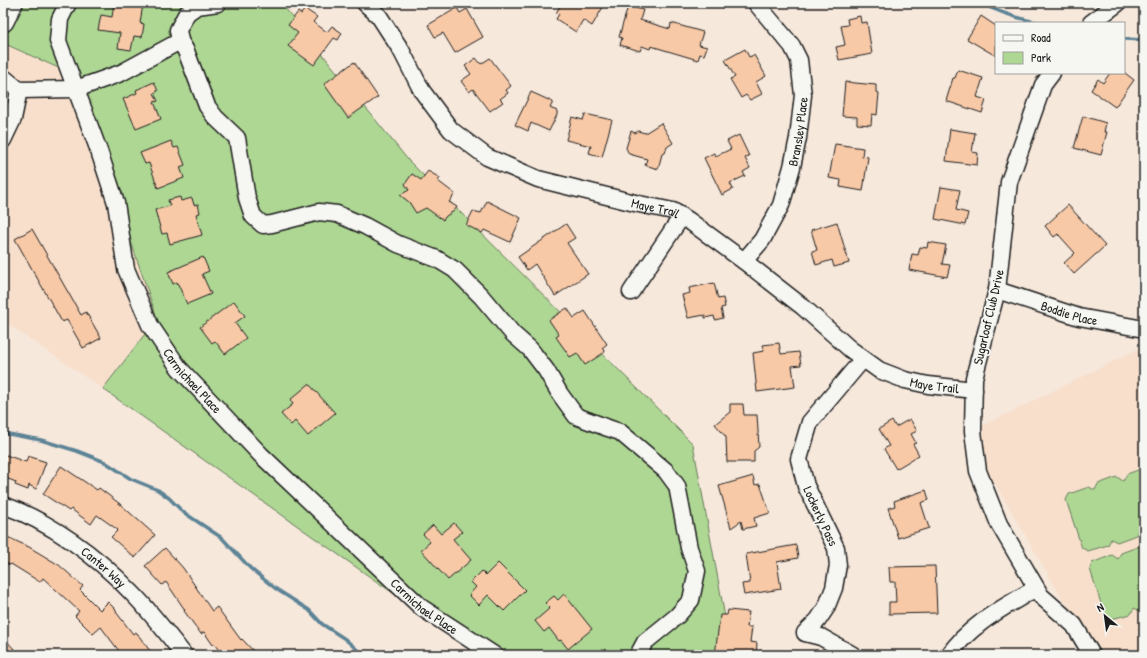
<svg xmlns="http://www.w3.org/2000/svg" width="1147" height="658" viewBox="0 0 1147 658" font-family="'Patrick Hand',sans-serif">
<rect width="100%" height="100%" fill="#f7e8dc"/>
<filter id="ink" filterUnits="userSpaceOnUse"><feTurbulence type="fractalNoise" baseFrequency=".025" numOctaves="2"/><feDisplacementMap in="SourceGraphic" scale="8" xChannelSelector="R" yChannelSelector="G"/><feConvolveMatrix kernelMatrix="1 2 1 2 8 2 1 2 1" color-interpolation-filters="sRGB"/></filter>
<g filter="url(#ink)">
<!-- built -->
<g fill="#f7dfcc">
<path d="M 3,43 L 74,75 L 157,318 L 103,389 L 3,321 Z"/>
<path d="M 1144,346 L 1144,655 L 1095,655 L 966,434 Z"/>
</g>
<!-- green -->
<g fill="#aed794" stroke="#657a58">
<path d="M 18,3 L 281,3 L 408,160 L 693,444 L 732,655 L 481,655 L 103,389 L 157,318 L 74,75 L 3,43 L 3,26 Z"/>
<path d="M 1144,468 L 1144,532 L 1139,529 L 1136,535 L 1117,542 L 1111,539 L 1108,545 L 1088,551 L 1082,548 L 1066,500 L 1069,494 L 1089,487 L 1095,490 L 1098,484 L 1117,477 L 1123,481 L 1127,474 Z"/>
<path d="M 1140,546 L 1144,548 L 1144,609 L 1140,611 L 1134,608 L 1131,614 L 1111,619 L 1105,616 L 1090,569 L 1092,563 L 1112,555 L 1118,559 L 1121,553 Z"/>
</g>
<g fill="none" stroke-linecap="round" stroke-linejoin="round">
<!-- stream -->
<g stroke="#5b8395" stroke-width="3.5">
<path d="M 980,3 C 999,12 1019,19 1040,23"/>
<path d="M 1124,39 L 1144,40"/>
<path d="M 3,433 L 41,440 L 77,451 L 105,462 L 131,479 L 158,490 L 169,498 L 183,512 L 222,538 L 251,569 L 276,589 L 309,610 L 322,624 L 345,639 L 363,655"/>
</g>
</g>
<!-- building -->
<g fill="#f8c9a7" stroke="#1c1c1c">
<path d="M 114,3 L 143,4 L 140,23 L 144,24 L 142,37 L 134,36 L 131,50 L 118,48 L 120,33 L 98,30 L 101,15 L 112,17 Z"/>
<path d="M 562,3 L 597,3 L 603,7 L 592,26 L 583,20 L 576,32 L 556,19 L 559,14 L 556,13 Z"/>
<path d="M 628,6 L 643,10 L 640,20 L 670,29 L 671,23 L 703,32 L 699,45 L 707,47 L 704,55 L 700,54 L 698,60 L 651,46 L 650,49 L 642,46 L 640,51 L 620,45 L 622,38 L 619,37 Z"/>
<path d="M 457,8 L 460,13 L 467,9 L 483,37 L 455,53 L 443,33 L 435,37 L 428,25 Z"/>
<path d="M 305,9 L 317,17 L 313,22 L 327,32 L 332,26 L 342,33 L 338,40 L 334,38 L 314,65 L 288,46 L 298,33 L 288,25 L 298,12 L 301,14 Z"/>
<path d="M 860,16 L 861,23 L 867,22 L 872,54 L 839,60 L 836,47 L 845,45 L 841,26 L 848,25 L 847,19 Z"/>
<path d="M 981,16 L 996,26 L 996,56 L 967,39 Z"/>
<path d="M 745,49 L 749,57 L 754,55 L 766,76 L 756,82 L 762,94 L 750,100 L 746,95 L 741,98 L 730,79 L 735,77 L 725,60 Z"/>
<path d="M 476,58 L 481,64 L 490,58 L 511,86 L 506,90 L 508,93 L 500,99 L 503,102 L 490,111 L 473,89 L 469,92 L 461,81 L 471,74 L 465,66 Z"/>
<path d="M 354,62 L 378,97 L 348,118 L 324,84 Z"/>
<path d="M 958,70 L 983,78 L 977,97 L 986,100 L 982,113 L 946,101 L 953,78 L 955,78 Z"/>
<path d="M 1110,73 L 1125,73 L 1134,80 L 1115,107 L 1091,90 L 1098,79 L 1103,83 Z"/>
<path d="M 154,82 L 158,91 L 154,93 L 158,101 L 154,102 L 161,119 L 136,129 L 123,99 L 137,93 L 136,90 Z"/>
<path d="M 845,82 L 876,85 L 876,92 L 879,93 L 877,115 L 872,114 L 871,125 L 857,124 L 857,117 L 842,116 Z"/>
<path d="M 531,92 L 553,102 L 550,108 L 557,111 L 557,115 L 549,131 L 531,123 L 528,131 L 515,125 Z"/>
<path d="M 585,114 L 612,120 L 602,157 L 589,153 L 591,146 L 566,140 L 572,117 L 583,120 Z"/>
<path d="M 1083,116 L 1106,123 L 1104,132 L 1107,132 L 1101,155 L 1074,148 Z"/>
<path d="M 661,123 L 673,143 L 667,147 L 665,153 L 662,154 L 658,169 L 645,165 L 647,159 L 629,154 L 626,148 L 631,131 L 635,133 L 638,131 L 645,133 Z"/>
<path d="M 950,129 L 975,133 L 972,152 L 978,153 L 977,165 L 946,161 Z"/>
<path d="M 739,135 L 749,156 L 745,158 L 750,168 L 743,172 L 745,176 L 730,183 L 733,189 L 722,195 L 704,158 L 714,153 L 716,156 L 731,149 L 727,141 Z"/>
<path d="M 171,141 L 174,148 L 178,147 L 185,165 L 180,167 L 184,178 L 158,188 L 149,163 L 145,164 L 140,153 Z"/>
<path d="M 835,144 L 863,148 L 862,156 L 868,157 L 863,191 L 840,187 L 841,180 L 829,178 Z"/>
<path d="M 428,171 L 440,178 L 438,181 L 455,194 L 449,202 L 457,207 L 454,211 L 446,216 L 443,220 L 426,208 L 416,213 L 409,202 L 400,195 L 409,190 L 405,184 L 412,174 L 421,180 Z"/>
<path d="M 941,187 L 960,190 L 956,210 L 968,213 L 965,225 L 935,219 Z"/>
<path d="M 180,197 L 181,201 L 192,198 L 194,205 L 198,204 L 200,213 L 196,214 L 202,235 L 170,244 L 167,233 L 162,234 L 155,210 L 170,206 L 168,200 Z"/>
<path d="M 487,201 L 521,218 L 510,242 L 484,230 L 482,233 L 466,225 L 473,211 L 481,213 Z"/>
<path d="M 1068,205 L 1105,246 L 1074,274 L 1064,263 L 1075,253 L 1058,234 L 1054,237 L 1045,226 Z"/>
<path d="M 837,222 L 849,263 L 834,267 L 832,260 L 816,265 L 812,251 L 817,250 L 811,230 Z"/>
<path d="M 566,224 L 575,238 L 567,243 L 588,274 L 555,296 L 535,264 L 527,270 L 518,257 Z"/>
<path d="M 32,229 L 81,315 L 86,312 L 101,338 L 83,348 L 67,320 L 62,322 L 15,239 Z"/>
<path d="M 928,242 L 946,245 L 942,264 L 950,265 L 947,277 L 909,270 L 912,254 L 918,255 L 920,247 L 927,248 Z"/>
<path d="M 203,257 L 209,271 L 202,274 L 211,294 L 187,304 L 177,282 L 173,284 L 168,272 Z"/>
<path d="M 714,283 L 718,299 L 723,298 L 725,307 L 721,308 L 723,318 L 715,320 L 714,316 L 705,318 L 705,315 L 688,318 L 682,295 L 690,293 L 689,288 Z"/>
<path d="M 234,301 L 245,316 L 235,323 L 246,338 L 225,354 L 215,341 L 212,343 L 200,327 Z"/>
<path d="M 567,308 L 574,318 L 585,311 L 607,344 L 602,348 L 605,352 L 585,365 L 577,353 L 570,357 L 556,337 L 559,335 L 549,320 Z"/>
<path d="M 779,343 L 781,354 L 799,352 L 801,365 L 792,366 L 795,387 L 757,392 L 753,353 L 764,351 L 763,345 Z"/>
<path d="M 309,384 L 335,413 L 308,436 L 295,421 L 291,425 L 281,414 L 293,404 L 290,400 Z"/>
<path d="M 730,404 L 743,404 L 744,415 L 757,415 L 759,447 L 754,451 L 754,462 L 727,462 L 726,437 L 715,424 L 730,412 Z"/>
<path d="M 910,419 L 917,431 L 911,434 L 916,443 L 913,444 L 919,455 L 896,469 L 884,449 L 889,446 L 879,429 L 892,421 L 896,427 Z"/>
<path d="M 3,454 L 26,462 L 28,456 L 46,462 L 36,489 L 29,485 L 28,490 L 15,485 L 16,482 L 3,477 Z"/>
<path d="M 61,466 L 97,490 L 99,488 L 120,504 L 155,535 L 135,558 L 111,537 L 118,530 L 97,515 L 91,524 L 71,509 L 69,511 L 43,494 Z"/>
<path d="M 753,476 L 755,485 L 760,484 L 770,513 L 754,518 L 756,526 L 743,529 L 741,521 L 731,528 L 719,486 Z"/>
<path d="M 926,490 L 929,500 L 921,503 L 929,528 L 898,538 L 888,508 L 895,506 L 894,501 Z"/>
<path d="M 454,523 L 462,532 L 453,539 L 471,560 L 448,580 L 421,550 L 430,542 L 423,534 L 433,525 L 441,534 Z"/>
<path d="M 3,535 L 29,547 L 59,565 L 83,586 L 80,590 L 100,610 L 108,602 L 117,611 L 116,612 L 133,634 L 136,632 L 153,655 L 122,655 L 101,627 L 93,634 L 75,616 L 79,611 L 43,578 L 40,582 L 11,564 L 10,565 L 3,562 Z"/>
<path d="M 796,545 L 798,558 L 777,562 L 781,589 L 744,595 L 742,584 L 750,583 L 746,554 Z"/>
<path d="M 165,548 L 183,568 L 212,611 L 217,607 L 241,640 L 242,639 L 257,655 L 224,655 L 215,644 L 213,645 L 204,632 L 201,634 L 184,611 L 185,610 L 166,582 L 162,585 L 145,566 Z"/>
<path d="M 498,563 L 525,590 L 504,611 L 488,595 L 479,605 L 469,595 L 476,587 L 471,582 L 482,571 L 486,575 Z"/>
<path d="M 935,566 L 937,613 L 889,614 L 889,602 L 896,602 L 895,582 L 890,582 L 889,567 Z"/>
<path d="M 564,594 L 592,629 L 568,649 L 561,640 L 559,641 L 549,628 L 544,632 L 535,621 L 550,608 L 545,603 L 554,596 L 558,600 Z"/>
<path d="M 728,610 L 749,612 L 747,627 L 752,627 L 750,642 L 757,643 L 756,655 L 715,655 L 720,615 L 727,615 Z"/>
<path d="M 3,637 L 14,649 L 7,655 L 3,655 Z"/>
</g>
<g fill="none" stroke-linecap="round" stroke-linejoin="round">
<defs>
<g id="minor">
<path id="s1" d="M 68,3 L 60,19 L 58,41 L 99,151 L 116,203 L 126,269 L 150,325 L 179,368 L 261,455 L 422,608 L 494,655"/>
<path d="M 218,3 L 197,6 L 187,13 L 178,30 L 180,41 L 186,51 L 207,106 L 215,117 L 237,138 L 247,198 L 253,216 L 263,225 L 272,224 L 319,212 L 337,214 L 365,226 L 398,244 L 437,259 L 455,270 L 481,296 L 513,334 L 530,349 L 546,370 L 560,394 L 576,416 L 608,428 L 620,432 L 666,471 L 677,486 L 689,548 L 697,571 L 691,600 L 677,616 L 645,642 L 638,655"/>
<path id="s2" d="M 365,3 L 379,16 L 401,50 L 422,91 L 451,130 L 487,157 L 538,179 L 639,204 L 673,211 L 688,220 L 744,261 L 803,307 L 850,349 L 879,370 L 905,380 L 928,385 L 974,390"/>
<path d="M 1091,23 L 1118,3"/>
<path d="M 1052,73 L 1043,85 L 1009,182 L 997,290 L 974,378 L 973,431 L 978,471 L 999,524 L 1041,596 L 1074,625 L 1092,655"/>
<path d="M 3,77 L 19,90 L 76,89 L 121,73 L 180,41"/>
<path d="M 3,140 L 13,119 L 19,90"/>
<path id="s3" d="M 744,261 L 762,240 L 781,205 L 792,167 L 798,138 L 803,95 L 799,60 L 792,46 L 756,3"/>
<path id="s4" d="M 997,290 L 1079,317 L 1144,329"/>
<path d="M 631,292 L 682,216"/>
<path id="s5" d="M 3,505 C 49,521 97,556 131,592 C 150,611 167,633 184,655"/>
<path d="M 853,655 L 821,637 L 805,633 L 818,620 L 826,608 L 834,588 L 838,565 L 836,548 L 806,486 L 799,459 L 810,422 L 863,359"/>
<path d="M 949,655 C 970,624 1005,607 1036,588"/>
</g>
<path id="major" d="M 3,21 L 12,3"/>
</defs>
<!-- minor casing -->
<use href="#minor" stroke="#1c1c1c" stroke-width="19"/>
<!-- major casing -->
<use href="#major" stroke="#1c1c1c" stroke-width="24"/>
<!-- minor -->
<use href="#minor" stroke="#f6f6f2" stroke-width="16"/>
<!-- major -->
<use href="#major" stroke="#f6f6f2" stroke-width="21"/>
</g>
</g>
<g text-anchor="middle" stroke-width="3.5" stroke-linejoin="round" paint-order="stroke">
<!-- street labels -->
<g font-size="13" fill="#1c1c1c" stroke="#f6f6f2">
<text dy="5" stroke="none"><textPath href="#s3" startOffset="143">Bransley Place</textPath></text>
<text dy="5" stroke="none"><textPath href="#s2" startOffset="376">Maye Trail</textPath></text>
<text dy="5" stroke="none"><textPath href="#s4" startOffset="76">Boddie Place</textPath></text>
<text transform="translate(988 317) rotate(-77)" y="5">Sugarloaf Club Drive</text>
<text dy="5" stroke="none"><textPath href="#s1" startOffset="410">Carmichael Place</textPath></text>
<text dy="5" stroke="none"><textPath href="#s2" startOffset="712">Maye Trail</textPath></text>
<text transform="translate(821 516) rotate(65)" y="5">Lockerly Pass</text>
<text dy="5" stroke="none"><textPath href="#s5" startOffset="119">Canter Way</textPath></text>
<text dy="5" stroke="none"><textPath href="#s1" startOffset="734">Carmichael Place</textPath></text>
</g>
</g>
<!-- margin -->
<rect width="1147" height="658" fill="none" stroke="#f6f6f2" stroke-width="16"/>
<rect x="8" y="8" width="1131" height="642" fill="none" stroke="#1c1c1c" stroke-width="1.5" filter="url(#ink)"/>
<!-- legend -->
<rect x="995" y="22" width="130" height="52" fill="#f6f6f2" stroke="#9f9f9c"/>
<rect x="1003" y="35" width="20" height="6" fill="#f6f6f2" stroke="#9f9f9c"/>
<text x="1031" y="42" font-size="12" fill="#1c1c1c">Road</text>
<rect x="1003" y="52" width="20" height="12" fill="#aed794" stroke="#9f9f9c"/>
<text x="1031" y="62" font-size="12" fill="#1c1c1c">Park</text>
<!-- north arrow -->
<g transform="translate(1105 616) rotate(331)" stroke="#f6f6f2" stroke-width="3" paint-order="stroke">
<path d="M0-3L7 15L0 10L-7 15Z" fill="#1c1c1c"/>
<text y="-6" font-size="11" font-weight="bold" text-anchor="middle" fill="#1c1c1c">N</text>
</g>
</svg>
